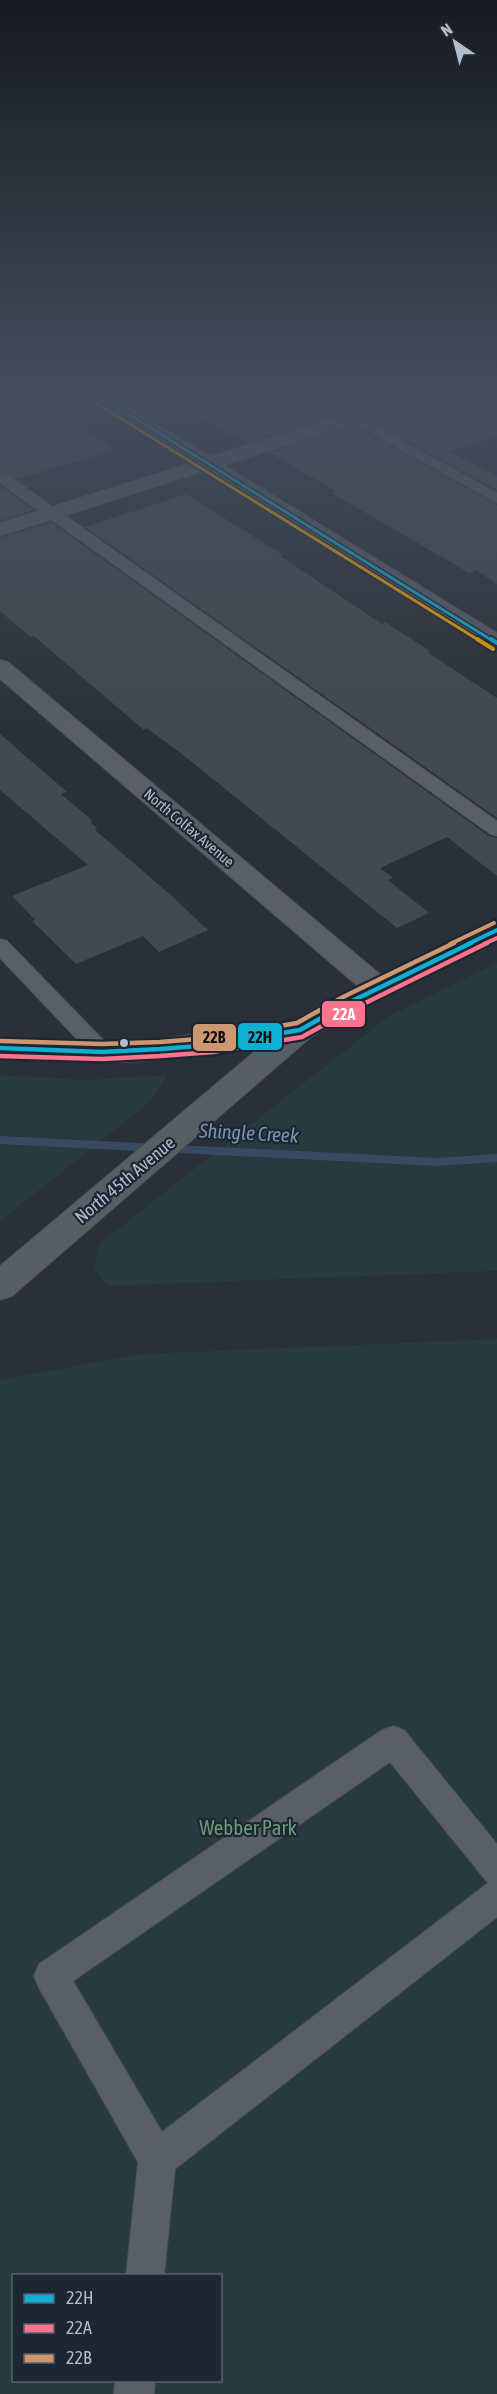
<svg xmlns="http://www.w3.org/2000/svg" width="497" height="2394" viewBox="0 0 497 2394" font-family="'Asap Condensed',sans-serif">
<rect width="100%" height="100%" fill="#2a3038"/>
<!-- green -->
<g fill="#273a3e" fill-rule="evenodd">
<path d="M 497,963 L 497,1271 L 108,1286 L 94,1268 L 100,1243 L 389,1016 Z"/>
<path d="M 0,1075 L 84,1080 L 168,1075 L 151,1101 L 0,1221 Z"/>
<path d="M 497,1339 L 497,2394 L 0,2394 L 0,1380 L 140,1354 ZM 14,2276 L 220,2276 L 220,2380 L 14,2380 Z"/>
</g>
<g fill="none" stroke-linecap="round" stroke-linejoin="round">
<!-- stream -->
<path fill="#384963" fill-rule="evenodd" d="M 0,1136 L 437,1158 L 497,1154 L 497,1162 L 437,1166 L 0,1144 Z"/>
</g>
<!-- building -->
<g fill="#444950">
<path d="M 0,397 L 34,397 L 115,450 L 17,479 L 0,470 Z"/>
<path d="M 164,397 L 304,397 L 334,415 L 249,442 L 235,434 L 230,435 Z"/>
<path d="M 327,397 L 391,397 L 351,410 Z"/>
<path d="M 431,397 L 452,397 L 497,419 L 497,436 L 449,452 L 497,476 L 497,490 L 370,421 L 427,403 Z"/>
<path d="M 354,426 L 497,505 L 497,584 L 476,570 L 469,573 L 332,493 L 336,491 L 269,453 Z"/>
<path d="M 0,486 L 3,488 L 34,510 L 0,521 Z"/>
<path d="M 186,494 L 283,555 L 280,556 L 382,624 L 385,622 L 430,651 L 427,652 L 497,698 L 497,818 L 85,527 Z"/>
<path d="M 51,522 L 489,836 L 497,838 L 497,876 L 447,837 L 380,868 L 393,878 L 388,880 L 429,913 L 397,928 L 187,758 L 147,728 L 144,730 L 34,636 L 31,637 L 0,611 L 0,538 Z"/>
<path d="M 0,734 L 67,792 L 61,794 L 93,821 L 90,822 L 97,828 L 94,829 L 174,898 L 208,930 L 159,952 L 143,936 L 76,964 L 32,921 L 35,920 L 12,896 L 88,865 L 0,790 Z"/>
</g>
<g fill="none" stroke-linecap="round" stroke-linejoin="round">
<defs>
<g id="lane">
<path d="M 306,397 L 322,397 L 497,493 L 497,503 Z"/>
<path d="M 0,472 L 5,473 L 497,821 L 497,836 L 490,834 L 0,483 Z"/>
<path d="M 0,939 L 7,941 L 110,1047 L 113,1052 L 110,1057 L 102,1060 L 94,1057 L 0,958 Z"/>
<path d="M 393,1726 L 404,1730 L 497,1844 L 497,1917 L 175,2169 L 164,2276 L 126,2276 L 138,2162 L 39,1988 L 34,1976 L 39,1964 L 382,1730 ZM 390,1762 L 488,1883 L 162,2132 L 73,1981 Z"/>
<path d="M 115,2380 L 155,2380 L 154,2394 L 114,2394 Z"/>
</g>
<g id="street">
<path d="M 400,397 L 429,397 L 426,401 L 0,536 L 0,523 Z"/>
<path d="M 0,660 L 8,662 L 388,981 L 393,988 L 388,995 L 378,998 L 368,995 L 0,679 Z"/>
</g>
<g id="secondary">
<path d="M 91,397 L 113,397 L 497,633 L 497,650 L 489,648 Z"/>
<path d="M 497,921 L 497,941 L 356,1011 L 311,1037 L 12,1296 L 0,1300 L 0,1266 L 261,1046 L 176,1058 L 127,1062 L 0,1058 L 0,1038 L 89,1042 L 152,1040 L 293,1021 L 336,997 L 487,924 Z"/>
</g>
</defs>
<!-- lane casing -->
<use href="#lane" stroke="#484c53" stroke-width="2"/>
<!-- street casing -->
<use href="#street" stroke="#484c53" stroke-width="2"/>
<!-- secondary casing -->
<use href="#secondary" stroke="#484c53" stroke-width="2"/>
<!-- lane -->
<use href="#lane" fill="#5a5e66" fill-rule="evenodd"/>
<!-- street -->
<use href="#street" fill="#5a5e66" fill-rule="evenodd"/>
<!-- secondary -->
<use href="#secondary" fill="#595d64" fill-rule="evenodd"/>
<defs>
<path id="bus-1-far2" d="M 101,397 L 493,641"/>
<g id="bus-1-far1">
<path d="M 491,639 L 497,643"/>
<path d="M 468,944 L 497,930"/>
</g>
<path id="bus-1" d="M 0,1048 L 102,1052 L 160,1049 L 212,1045 L 300,1030 L 346,1004 L 471,943"/>
<path id="bus-2-far1" d="M 484,944 L 497,938"/>
<path id="bus-2" d="M 0,1056 L 102,1059 L 160,1056 L 213,1052 L 302,1037 L 349,1011 L 487,943"/>
<path id="bus-3-far1" d="M 450,944 L 494,923"/>
<path id="bus-3" d="M 0,1041 L 102,1044 L 160,1042 L 211,1038 L 297,1023 L 343,997 L 454,943"/>
<path id="bus-4-far1" d="M 96,403 L 480,641"/>
<path id="bus-4" d="M 477,639 L 493,649"/>
</defs>
<!-- bus-1-far2 casing -->
<use href="#bus-1-far2" stroke="#1d2633" stroke-width="6"/>
<!-- bus-1-far1 casing -->
<use href="#bus-1-far1" stroke="#1d2633" stroke-width="8"/>
<!-- bus-1 casing -->
<use href="#bus-1" stroke="#1d2633" stroke-width="9"/>
<!-- bus-2-far1 casing -->
<use href="#bus-2-far1" stroke="#1d2633" stroke-width="8"/>
<!-- bus-2 casing -->
<use href="#bus-2" stroke="#1d2633" stroke-width="9"/>
<!-- bus-3-far1 casing -->
<use href="#bus-3-far1" stroke="#1d2633" stroke-width="8"/>
<!-- bus-3 casing -->
<use href="#bus-3" stroke="#1d2633" stroke-width="9"/>
<!-- bus-4-far1 casing -->
<use href="#bus-4-far1" stroke="#1d2633" stroke-width="6"/>
<!-- bus-4 casing -->
<use href="#bus-4" stroke="#1d2633" stroke-width="8"/>
<!-- bus-1-far2 -->
<use href="#bus-1-far2" stroke="#0dafd3" stroke-width="3"/>
<!-- bus-1-far1 -->
<use href="#bus-1-far1" stroke="#0dafd3" stroke-width="4"/>
<!-- bus-1 -->
<use href="#bus-1" stroke="#0dafd3" stroke-width="4.5"/>
<!-- bus-2-far1 -->
<use href="#bus-2-far1" stroke="#fc738d" stroke-width="4"/>
<!-- bus-2 -->
<use href="#bus-2" stroke="#fc738d" stroke-width="4.5"/>
<!-- bus-3-far1 -->
<use href="#bus-3-far1" stroke="#cd976f" stroke-width="4"/>
<!-- bus-3 -->
<use href="#bus-3" stroke="#cd976f" stroke-width="4.5"/>
<!-- bus-4-far1 -->
<use href="#bus-4-far1" stroke="#f7a600" stroke-width="3"/>
<!-- bus-4 -->
<use href="#bus-4" stroke="#f7a600" stroke-width="4"/>
</g>
<!-- sky -->
<linearGradient id="sky" x2="0" y2="1"><stop stop-color="#171a1f"/><stop offset="0.54" stop-color="#444e5e"/><stop offset="1" stop-color="#444e5e" stop-opacity="0"/></linearGradient>
<rect width="497" height="733" fill="url(#sky)"/>
<!-- markers -->
<circle fill="#b4bcc9" stroke="#1d2633" stroke-width="2" cx="124" cy="1043" r="5"/>
<g text-anchor="middle" stroke-width="4.5" stroke-linejoin="round" paint-order="stroke">
<!-- far-street labels -->
<g font-size="15" fill="#b4bcc9" stroke="#1d2633">
<text transform="translate(189 828) rotate(40)" y="5">North Colfax Avenue</text>
</g>
<!-- street labels -->
<g font-size="18" fill="#b4bcc9" stroke="#1d2633">
<text transform="translate(125 1180) rotate(-40)" y="6">North 45th Avenue</text>
</g>
<!-- water labels -->
<g font-size="20" font-style="italic" fill="#7c92b1" stroke="#1d2633">
<text transform="translate(249 1133) rotate(3)" y="7">Shingle Creek</text>
</g>
<!-- near-park labels -->
<g font-size="21" fill="#6b9a76" stroke="#1d2633">
<text x="248" y="1835">Webber Park</text>
</g>
</g>
<g stroke="#1d2633" stroke-width="2">
<rect x="321" y="1000" width="45" height="28" rx="6" fill="#fc738d"/>
<rect x="237" y="1022" width="46" height="29" rx="6" fill="#0dafd3"/>
<rect x="192" y="1023" width="45" height="29" rx="6" fill="#cd976f"/>
</g>
<g font-size="16" text-anchor="middle" font-weight="bold" fill="#fff">
<text x="344" y="1020">22A</text>
</g>
<g font-size="16" text-anchor="middle" font-weight="bold" fill="#111">
<text x="260" y="1043">22H</text>
<text x="214" y="1043">22B</text>
</g>
<!-- legend -->
<rect x="12" y="2274" width="210" height="108" fill="#1d2633" stroke="#59626f" stroke-width="1.5"/>
<rect x="24" y="2294" width="30" height="9" fill="#0dafd3" stroke="#59626f" stroke-width="1.5"/>
<text x="66" y="2304" font-size="18" fill="#b4bcc9">22H</text>
<rect x="24" y="2324" width="30" height="9" fill="#fc738d" stroke="#59626f" stroke-width="1.5"/>
<text x="66" y="2334" font-size="18" fill="#b4bcc9">22A</text>
<rect x="24" y="2354" width="30" height="9" fill="#cd976f" stroke="#59626f" stroke-width="1.5"/>
<text x="66" y="2364" font-size="18" fill="#b4bcc9">22B</text>
<!-- north arrow -->
<g transform="translate(455 42) rotate(325)" stroke="#1d2633" stroke-width="4.5" paint-order="stroke">
<path d="M0-4.5L10 22L0 15L-10 22Z" fill="#b4bcc9"/>
<text y="-9" font-size="16" font-weight="bold" text-anchor="middle" fill="#b4bcc9">N</text>
</g>
</svg>
